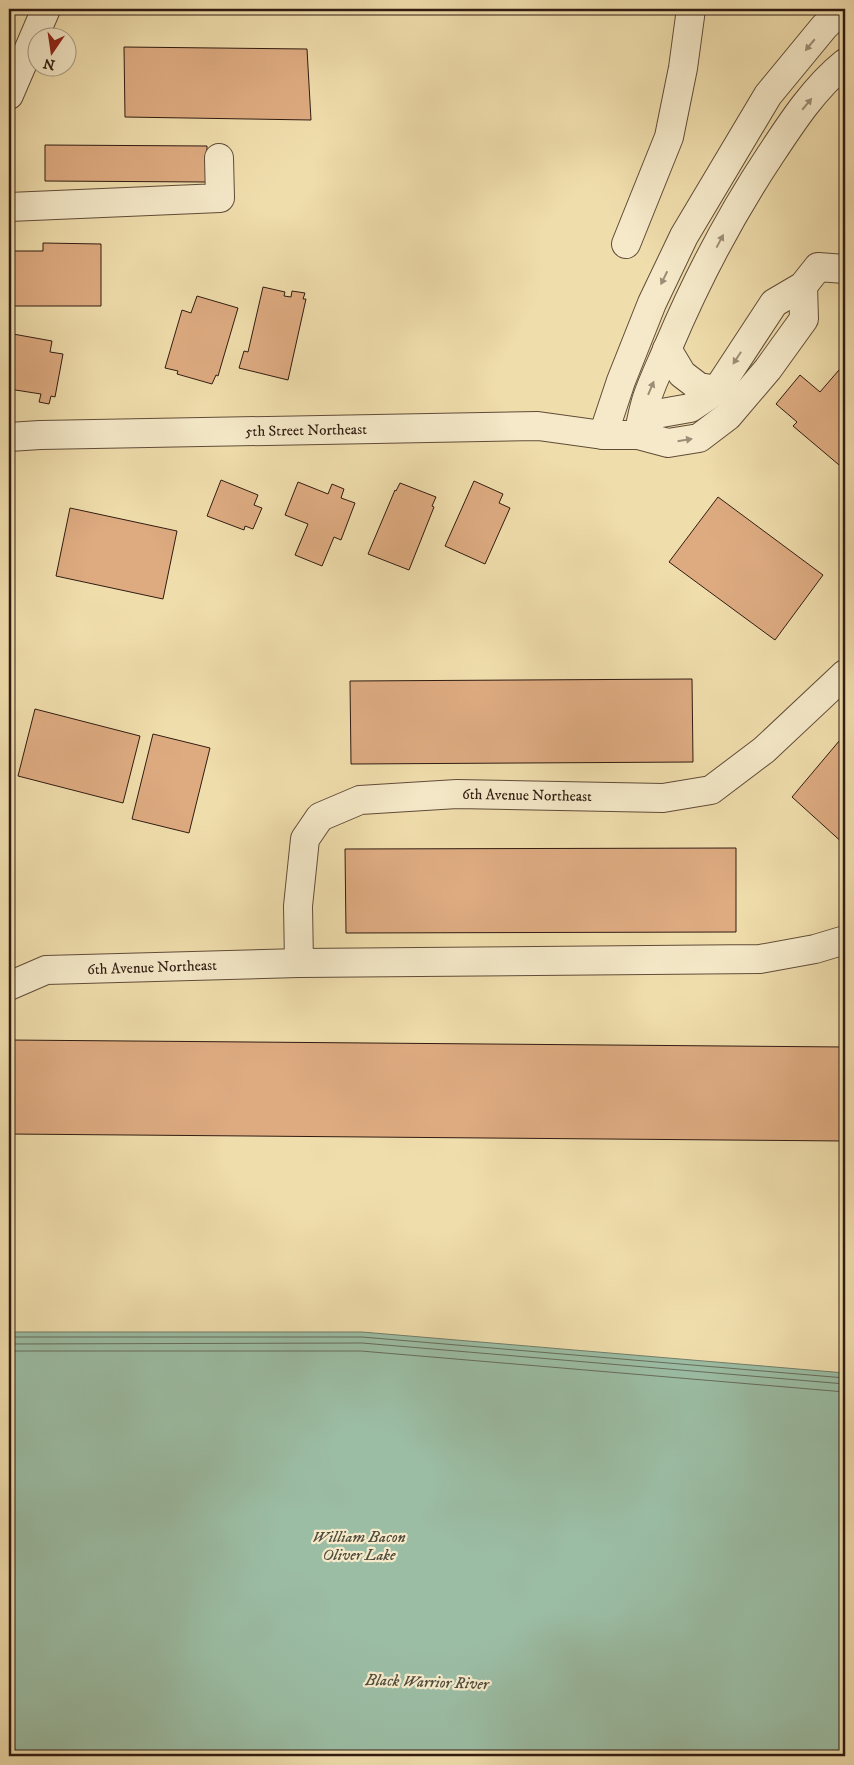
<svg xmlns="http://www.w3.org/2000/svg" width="854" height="1765" viewBox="0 0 854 1765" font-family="'IM FELL DW Pica',serif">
<rect width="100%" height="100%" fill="#f0ddac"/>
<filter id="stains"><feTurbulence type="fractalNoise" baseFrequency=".004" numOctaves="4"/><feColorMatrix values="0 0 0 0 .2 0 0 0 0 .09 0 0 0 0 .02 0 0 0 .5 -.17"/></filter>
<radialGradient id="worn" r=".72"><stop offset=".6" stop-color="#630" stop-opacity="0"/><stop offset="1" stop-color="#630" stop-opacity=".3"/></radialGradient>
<!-- water -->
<path fill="#9bbda4" stroke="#707d69" d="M 9,1332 L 362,1332 L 845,1373 L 845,1756 L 9,1756 Z"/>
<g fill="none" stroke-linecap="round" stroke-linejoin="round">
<!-- shore -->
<g stroke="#666c5a" stroke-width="1">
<path d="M 9,1337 L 362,1337 L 845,1378"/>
<path d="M 9,1344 L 362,1343 L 845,1384"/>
<path d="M 9,1351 L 361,1351 L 845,1392"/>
</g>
</g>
<!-- building -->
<g fill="#deab81" stroke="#301c11">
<path d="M 124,47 L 307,49 L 311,120 L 125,117 Z"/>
<path d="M 45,145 L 207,146 L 207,182 L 45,181 Z"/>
<path d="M 43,243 L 101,244 L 101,306 L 9,306 L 9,251 L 43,251 Z"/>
<path d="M 263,287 L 285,292 L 284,296 L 291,297 L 292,291 L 305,293 L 303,299 L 306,299 L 288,380 L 239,368 L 244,351 L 248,352 Z"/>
<path d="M 197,296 L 238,308 L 218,376 L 216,375 L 212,384 L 177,374 L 178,371 L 165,368 L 182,310 L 191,313 Z"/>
<path d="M 13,334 L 52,341 L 50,352 L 63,354 L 55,397 L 51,396 L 49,404 L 39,402 L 41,394 L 9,389 L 9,376 L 12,356 L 9,356 Z"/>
<path d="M 845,363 L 845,470 L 793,426 L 797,422 L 776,404 L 800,375 L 820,392 Z"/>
<path d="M 221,480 L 258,495 L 254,505 L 262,508 L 253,529 L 245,526 L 244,530 L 207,516 Z"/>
<path d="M 474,481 L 503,494 L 499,503 L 510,508 L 485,564 L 445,546 Z"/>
<path d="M 298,482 L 328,494 L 332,484 L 344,489 L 341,498 L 355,503 L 341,540 L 334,537 L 322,566 L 295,555 L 308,524 L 285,515 Z"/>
<path d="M 400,483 L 436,497 L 432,506 L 434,507 L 409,570 L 368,554 L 395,490 L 396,491 Z"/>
<path d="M 718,497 L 823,575 L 775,640 L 669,562 Z"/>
<path d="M 70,508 L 177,531 L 163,599 L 56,576 Z"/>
<path d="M 692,679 L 693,762 L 351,764 L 350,681 Z"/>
<path d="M 35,709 L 140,736 L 123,803 L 18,776 Z"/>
<path d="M 153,734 L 210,748 L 189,833 L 132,819 Z"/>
<path d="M 845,734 L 845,845 L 792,797 Z"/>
<path d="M 736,848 L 736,932 L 346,933 L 345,849 Z"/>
<path d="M 9,1040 L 845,1047 L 845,1141 L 9,1134 Z"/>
</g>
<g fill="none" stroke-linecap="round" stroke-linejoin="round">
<defs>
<g id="minor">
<path d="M 9,95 L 46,9"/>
<path d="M 9,207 L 220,198 L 219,158"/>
<path d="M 626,244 L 669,137 L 683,68 L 691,9"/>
<path d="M 667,349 L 682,374 L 699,387 L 717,390"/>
<path d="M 603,435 L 621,381 L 652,303 L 684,236 L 768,95 L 824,27 L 842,9"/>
<path d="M 638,435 C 641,423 643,410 647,398 C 653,380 662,362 669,345 C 697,279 731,214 771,154 C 792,122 815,87 845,63"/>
<path d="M 638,435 L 656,414 L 690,408 L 717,390 L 774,303 L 803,286 L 818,267 L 845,269"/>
<path d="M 9,437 L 40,435 L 538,426 L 603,435 L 638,435 L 668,443 L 699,438 L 728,416 L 768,369 L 804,319 L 803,286"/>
<path d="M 299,963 L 298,906 L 305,839 L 320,817 L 360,800 L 457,794 L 663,798 L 711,790 L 764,750 L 845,674"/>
<path d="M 9,986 L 46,970 L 299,963 L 760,959 L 815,949 L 845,940"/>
</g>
</defs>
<!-- minor casing -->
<use href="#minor" stroke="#604c38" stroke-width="30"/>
<!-- minor -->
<use href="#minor" stroke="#f5e9c9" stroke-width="28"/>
</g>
<!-- one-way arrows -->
<defs><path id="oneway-solid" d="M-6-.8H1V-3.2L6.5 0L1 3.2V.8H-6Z" transform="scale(1.25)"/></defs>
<g fill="#9c8d76">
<use href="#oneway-solid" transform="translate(810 45) rotate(130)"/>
<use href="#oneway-solid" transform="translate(807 104) rotate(-50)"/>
<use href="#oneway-solid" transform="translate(720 241) rotate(-62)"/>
<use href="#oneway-solid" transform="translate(664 278) rotate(116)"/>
<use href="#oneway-solid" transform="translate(737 358) rotate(123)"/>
<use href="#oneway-solid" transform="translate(651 388) rotate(-67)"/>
<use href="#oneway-solid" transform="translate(685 440) rotate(-9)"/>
</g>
<g text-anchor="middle" stroke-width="4.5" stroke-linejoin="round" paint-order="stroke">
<!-- street labels -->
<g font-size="15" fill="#301c11" stroke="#f5e9c9">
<text transform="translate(306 430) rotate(-1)" y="5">5th Street Northeast</text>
<text transform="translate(527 795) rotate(1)" y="5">6th Avenue Northeast</text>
<text transform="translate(152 967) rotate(-2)" y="5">6th Avenue Northeast</text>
</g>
<!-- water labels -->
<g font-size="16" font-style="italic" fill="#504c3d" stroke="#f5e9c9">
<text x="359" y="1542">William Bacon<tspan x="359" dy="18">Oliver Lake</tspan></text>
<text transform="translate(427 1681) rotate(2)" y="6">Black Warrior River</text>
</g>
</g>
<!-- margin -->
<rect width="854" height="1765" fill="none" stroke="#f0ddac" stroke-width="30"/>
<rect x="10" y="10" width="834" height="1745" fill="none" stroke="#301c11" stroke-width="2.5"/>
<rect x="15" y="15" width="824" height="1735" fill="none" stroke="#301c11"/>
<!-- north arrow -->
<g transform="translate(52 52) rotate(193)"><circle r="24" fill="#f5e9c9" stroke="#a6977f"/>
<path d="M0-4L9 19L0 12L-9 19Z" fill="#8f2418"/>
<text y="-8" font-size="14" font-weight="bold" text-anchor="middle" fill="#301c11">N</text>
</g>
<rect width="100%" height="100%" filter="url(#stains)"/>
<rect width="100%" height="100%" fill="url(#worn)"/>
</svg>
